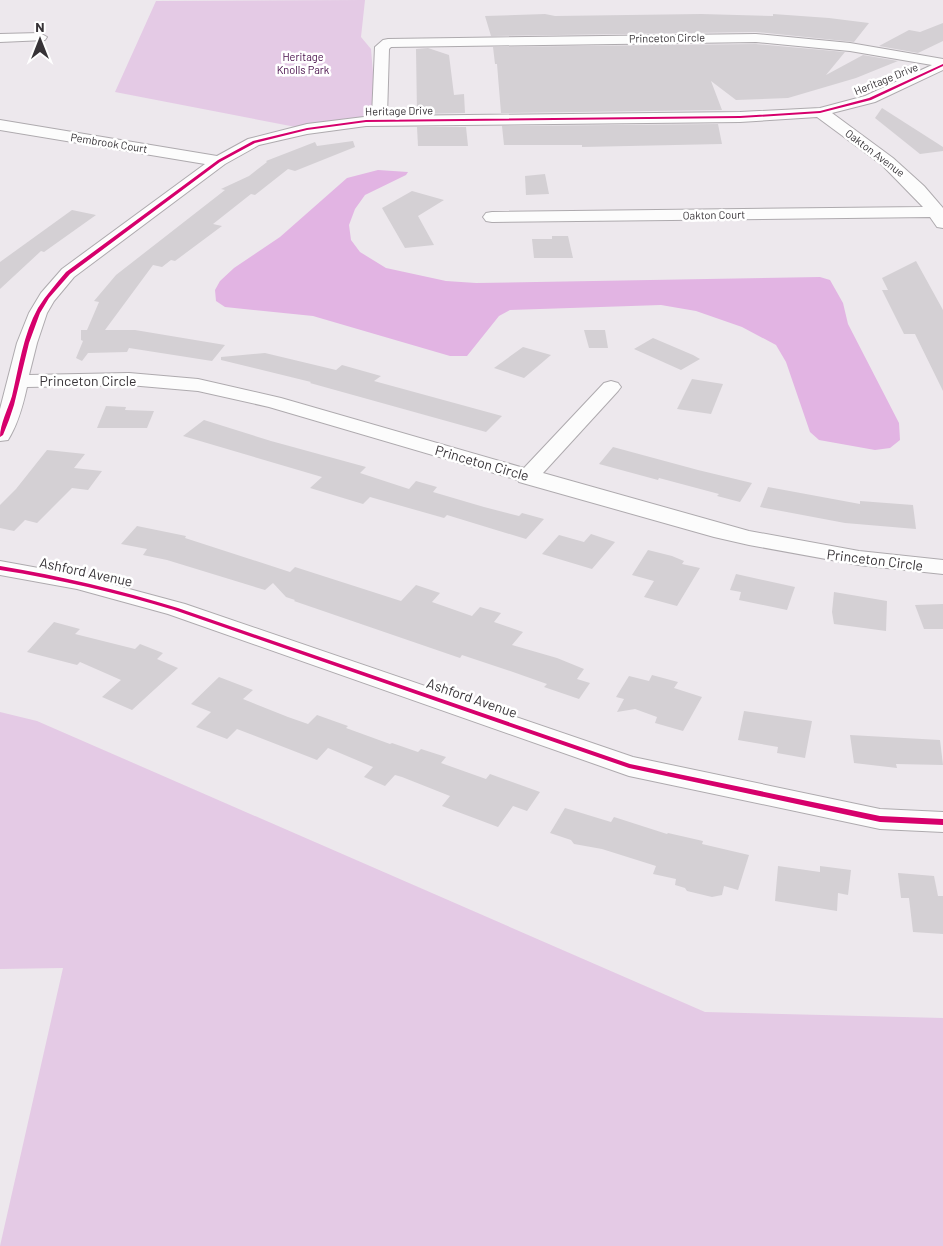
<svg xmlns="http://www.w3.org/2000/svg" width="943" height="1246" viewBox="0 0 943 1246" font-family="Barlow,sans-serif">
<rect width="100%" height="100%" fill="#ede8ed"/>
<!-- green -->
<g fill="#e4cae5">
<path d="M 365,0 L 361,37 L 371,49 L 377,120 L 301,128 L 115,92 L 156,1 Z"/>
<path d="M 0,712 L 37,721 L 705,1012 L 943,1018 L 943,1246 L 0,1246 L 63,968 L 0,969 Z"/>
</g>
<!-- water -->
<path fill="#e2b4e3" d="M 378,170 L 408,172 L 406,175 L 365,195 L 355,209 L 349,225 L 351,240 L 360,252 L 386,268 L 446,281 L 476,283 L 820,277 L 830,280 L 843,303 L 848,324 L 899,423 L 900,440 L 890,448 L 875,450 L 819,440 L 810,432 L 786,362 L 776,345 L 742,327 L 696,311 L 661,305 L 510,310 L 499,316 L 467,356 L 450,356 L 313,316 L 225,307 L 216,301 L 215,290 L 220,281 L 234,268 L 280,237 L 347,178 Z"/>
<!-- building -->
<g fill="#d4d0d4">
<path d="M 545,14 L 555,16 L 701,14 L 773,16 L 773,14 L 829,18 L 869,23 L 854,42 L 756,32 L 491,36 L 485,16 Z"/>
<path d="M 943,23 L 943,41 L 918,53 L 879,46 L 909,30 L 920,32 Z"/>
<path d="M 756,44 L 845,52 L 826,75 L 863,55 L 898,61 L 856,78 L 788,98 L 736,100 L 711,81 L 722,110 L 501,113 L 497,64 L 495,64 L 493,47 Z"/>
<path d="M 428,48 L 449,55 L 454,95 L 464,94 L 465,113 L 417,114 L 416,49 Z"/>
<path d="M 882,108 L 943,147 L 943,151 L 920,154 L 875,118 Z"/>
<path d="M 718,124 L 722,144 L 582,147 L 582,145 L 504,145 L 502,126 Z"/>
<path d="M 417,127 L 466,127 L 468,146 L 418,146 Z"/>
<path d="M 353,141 L 355,147 L 295,171 L 288,169 L 255,195 L 251,194 L 213,224 L 222,226 L 175,261 L 171,260 L 162,267 L 153,265 L 105,330 L 135,330 L 225,345 L 212,361 L 129,348 L 127,352 L 88,353 L 82,361 L 76,358 L 83,341 L 81,340 L 81,330 L 87,330 L 99,302 L 94,301 L 116,275 L 225,190 L 221,189 L 249,176 L 267,162 L 266,161 L 315,142 L 317,146 Z"/>
<path d="M 545,174 L 549,194 L 526,195 L 525,176 Z"/>
<path d="M 412,191 L 444,200 L 418,216 L 434,245 L 405,248 L 382,208 Z"/>
<path d="M 72,210 L 96,215 L 44,252 L 41,251 L 0,289 L 0,262 Z"/>
<path d="M 552,236 L 568,236 L 573,258 L 534,258 L 532,239 L 552,239 Z"/>
<path d="M 916,261 L 943,310 L 943,391 L 915,334 L 904,334 L 882,290 L 888,290 L 882,278 Z"/>
<path d="M 584,330 L 605,330 L 608,348 L 589,348 Z"/>
<path d="M 653,338 L 693,355 L 700,359 L 681,370 L 634,349 Z"/>
<path d="M 523,347 L 551,355 L 524,378 L 494,368 Z"/>
<path d="M 265,353 L 336,370 L 342,365 L 381,376 L 374,381 L 502,416 L 486,432 L 310,383 L 311,382 L 221,360 L 221,357 Z"/>
<path d="M 692,379 L 723,384 L 711,414 L 677,409 Z"/>
<path d="M 106,406 L 126,407 L 125,410 L 154,411 L 147,428 L 97,428 Z"/>
<path d="M 204,420 L 271,441 L 366,467 L 360,473 L 409,489 L 416,481 L 437,487 L 433,492 L 484,507 L 519,516 L 522,513 L 544,519 L 526,539 L 447,515 L 444,518 L 370,497 L 363,504 L 310,488 L 322,477 L 183,436 Z"/>
<path d="M 613,447 L 698,470 L 752,483 L 740,502 L 717,496 L 719,494 L 659,478 L 658,480 L 599,464 Z"/>
<path d="M 47,450 L 85,454 L 74,468 L 102,471 L 88,490 L 72,488 L 37,523 L 25,520 L 14,531 L 0,528 L 0,505 L 16,489 Z"/>
<path d="M 768,487 L 860,504 L 860,501 L 913,505 L 916,529 L 845,523 L 760,507 Z"/>
<path d="M 137,526 L 186,536 L 185,538 L 290,572 L 295,567 L 401,601 L 416,585 L 440,593 L 432,602 L 472,616 L 480,607 L 501,613 L 494,622 L 523,632 L 512,645 L 557,658 L 584,669 L 577,679 L 590,683 L 579,699 L 544,687 L 547,684 L 513,672 L 462,655 L 460,658 L 294,601 L 295,600 L 286,597 L 273,583 L 265,590 L 167,560 L 143,555 L 147,549 L 121,544 Z"/>
<path d="M 591,534 L 615,542 L 592,569 L 542,554 L 559,535 L 584,542 Z"/>
<path d="M 648,550 L 672,556 L 684,561 L 682,564 L 700,568 L 677,606 L 644,597 L 654,581 L 632,575 Z"/>
<path d="M 736,574 L 795,587 L 787,610 L 739,600 L 741,592 L 730,590 Z"/>
<path d="M 834,592 L 887,601 L 886,631 L 834,624 L 832,612 Z"/>
<path d="M 943,604 L 943,629 L 924,629 L 915,605 Z"/>
<path d="M 54,622 L 80,629 L 75,634 L 135,649 L 140,644 L 163,653 L 157,659 L 178,668 L 132,710 L 102,697 L 121,680 L 80,662 L 77,665 L 27,652 Z"/>
<path d="M 652,675 L 678,682 L 674,688 L 702,697 L 683,731 L 655,723 L 657,717 L 635,709 L 617,712 L 624,699 L 616,697 L 629,676 L 649,681 Z"/>
<path d="M 219,677 L 253,690 L 243,699 L 288,717 L 308,724 L 317,715 L 348,726 L 346,728 L 390,744 L 392,743 L 418,752 L 421,749 L 446,757 L 441,763 L 486,779 L 490,774 L 540,792 L 527,811 L 513,806 L 498,827 L 442,806 L 450,796 L 402,777 L 395,775 L 385,786 L 364,777 L 373,767 L 328,748 L 317,760 L 237,729 L 227,739 L 196,727 L 211,712 L 191,704 Z"/>
<path d="M 744,711 L 812,721 L 805,758 L 777,753 L 778,747 L 738,740 Z"/>
<path d="M 850,735 L 940,740 L 943,765 L 896,764 L 897,768 L 854,763 Z"/>
<path d="M 565,808 L 611,822 L 614,817 L 667,834 L 668,833 L 703,841 L 702,844 L 749,855 L 738,890 L 724,886 L 722,895 L 712,897 L 687,891 L 685,888 L 675,885 L 676,879 L 653,874 L 656,866 L 602,849 L 574,844 L 571,840 L 550,833 Z"/>
<path d="M 778,866 L 820,872 L 820,866 L 851,870 L 848,895 L 838,893 L 837,911 L 775,901 Z"/>
<path d="M 898,873 L 934,876 L 938,896 L 943,896 L 943,934 L 913,932 L 909,898 L 901,898 Z"/>
</g>
<g fill="none" stroke-linecap="round" stroke-linejoin="round">
<defs>
<g id="minor">
<path d="M 40,33 L 47,37 L 45,40 L 0,42 L 0,34 Z"/>
<path d="M 756,34 L 850,43 L 943,59 L 943,70 L 875,102 L 832,113 L 893,158 L 924,186 L 943,208 L 943,228 L 937,227 L 930,217 L 492,222 L 486,221 L 483,217 L 486,213 L 492,212 L 923,207 L 882,165 L 817,117 L 740,122 L 366,126 L 307,134 L 259,145 L 225,164 L 74,277 L 54,301 L 47,313 L 37,343 L 29,375 L 129,373 L 198,379 L 281,398 L 524,468 L 604,383 L 611,381 L 618,383 L 621,387 L 618,391 L 543,473 L 749,531 L 859,551 L 943,560 L 943,574 L 859,565 L 749,545 L 714,537 L 519,482 L 518,480 L 269,407 L 198,391 L 129,385 L 27,387 C 23,405 18,424 8,440 L 0,441 L 0,409 L 17,343 L 29,313 L 41,293 L 62,269 L 205,164 L 0,130 L 0,120 L 217,156 L 248,139 L 307,124 L 372,116 L 375,47 L 383,40 L 388,39 ZM 756,42 L 850,51 L 932,65 L 865,96 L 820,108 L 740,112 L 387,116 L 389,49 L 391,47 Z"/>
<path d="M 0,561 L 77,575 L 185,604 L 633,757 L 880,809 L 943,812 L 943,832 L 880,829 L 629,776 L 168,614 L 77,589 L 0,575 Z"/>
</g>
</defs>
<!-- minor casing -->
<use href="#minor" stroke="#aeaaae" stroke-width="2"/>
<!-- minor -->
<use href="#minor" fill="#fcfcfc" fill-rule="evenodd"/>
<defs>
<g id="cycleway">
<path d="M 943,64 L 943,66 L 871,100 L 820,113 L 740,118 L 366,122 L 307,130 L 255,143 L 220,162 L 70,274 L 49,298 L 40,313 L 29,343 L 14,405 L 9,420 L 3,435 L 0,437 C 0,424 8,409 12,396 C 19,367 23,335 38,308 C 46,295 56,284 66,272 L 218,160 L 253,141 L 307,128 L 366,120 L 740,116 L 820,111 L 869,98 Z"/>
<path d="M 0,566 C 61,576 120,590 178,608 L 630,764 L 880,816 L 943,819 L 943,825 L 880,822 L 629,768 L 174,610 C 117,593 59,579 0,570 Z"/>
</g>
</defs>
<!-- cycleway casing -->
<use href="#cycleway" stroke="#fff" stroke-width="3"/>
<!-- cycleway -->
<use href="#cycleway" fill="#d6006c" fill-rule="evenodd"/>
</g>
<g text-anchor="middle" stroke-width="5" stroke-linejoin="round" paint-order="stroke">
<!-- far-street labels -->
<g font-size="11" fill="#373337" stroke="#fff">
<text transform="translate(667 38) rotate(-1)" y="4">Princeton Circle</text>
<text transform="translate(886 79) rotate(-22)" y="4">Heritage Drive</text>
<text transform="translate(399 111) rotate(-1)" y="4">Heritage Drive</text>
<text transform="translate(109 143) rotate(9)" y="4">Pembrook Court</text>
<text transform="translate(875 153) rotate(37)" y="4">Oakton Avenue</text>
<text transform="translate(714 215) rotate(-1)" y="4">Oakton Court</text>
</g>
<!-- far-park labels -->
<g font-size="11" fill="#460d49" stroke="#fff">
<text x="303" y="61">Heritage<tspan x="303" dy="13">Knolls Park</tspan></text>
</g>
<!-- street labels -->
<g font-size="14" fill="#373337" stroke="#fff">
<text x="88" y="386">Princeton Circle</text>
<text transform="translate(482 463) rotate(16)" y="5">Princeton Circle</text>
<text transform="translate(875 560) rotate(7)" y="5">Princeton Circle</text>
<text transform="translate(86 572) rotate(12)" y="5">Ashford Avenue</text>
<text transform="translate(472 698) rotate(19)" y="5">Ashford Avenue</text>
</g>
</g>
<!-- north arrow -->
<g transform="translate(40 40)" stroke="#ffffff" stroke-width="4" paint-order="stroke">
<path d="M0-4L9 19L0 12L-9 19Z" fill="#373337"/>
<text y="-8" font-size="14" font-weight="bold" text-anchor="middle" fill="#373337">N</text>
</g>
</svg>
